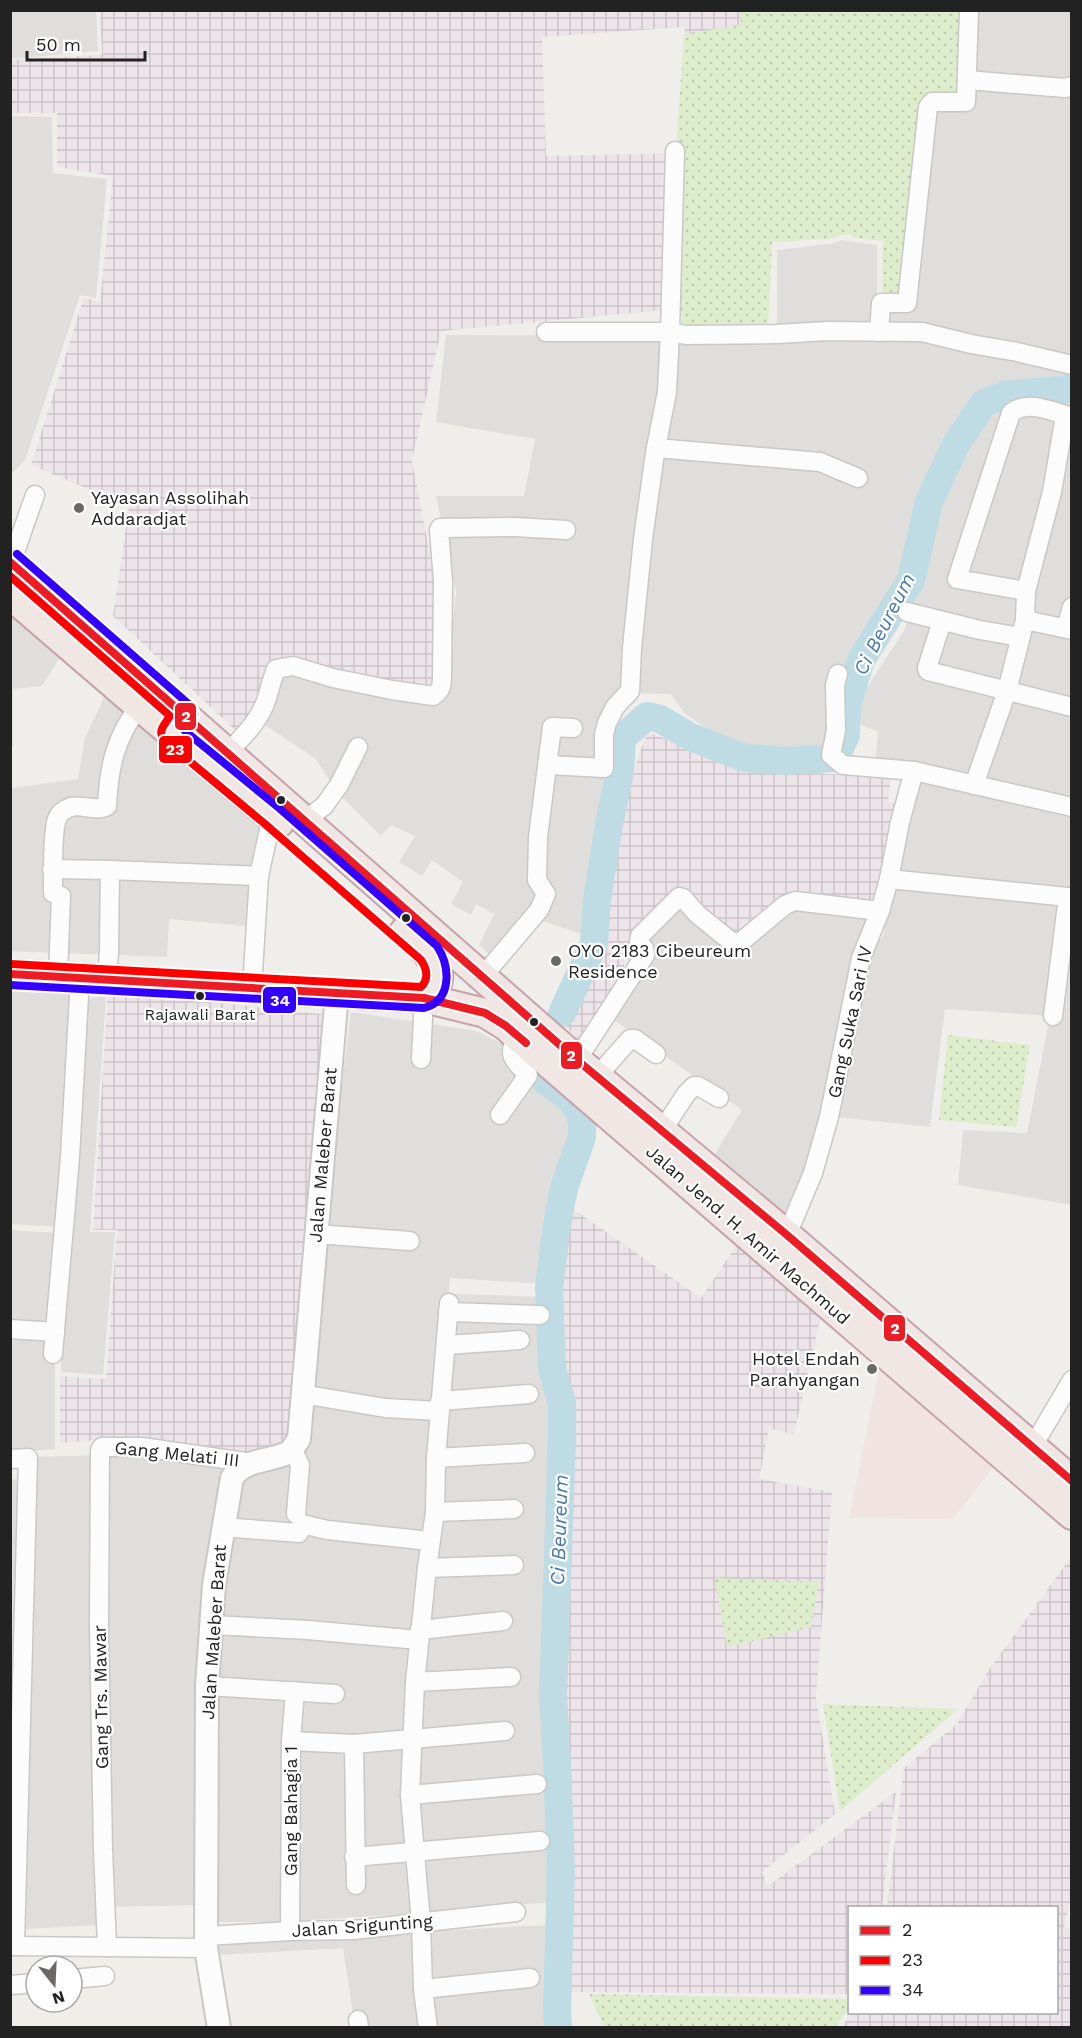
<svg xmlns="http://www.w3.org/2000/svg" width="1082" height="2038" viewBox="0 0 1082 2038" font-family="'Work Sans',sans-serif">
<defs>
<pattern id="industrial-grid" width="8" height="8" patternUnits="userSpaceOnUse" patternTransform="scale(1.5)"><rect width="8" height="8" fill="#ede4e9"/><path d="M0 4h8M4 0v8" fill="none" stroke="#cbc3c8"/></pattern>
<pattern id="grass-dots" width="8" height="8" patternUnits="userSpaceOnUse" patternTransform="scale(1.5)"><rect width="8" height="8" fill="#ddeccb"/><path d="M2 2h.1M6 6h.1" fill="none" stroke="#bdcaae" stroke-width="1.8" stroke-linecap="round"/></pattern>
</defs>
<rect width="100%" height="100%" fill="#f0eeeb"/>
<!-- residential -->
<g fill="#dfdedc">
<path d="M 11,10 L 96,11 L 98,51 L 11,59 Z"/>
<path d="M 971,11 L 1071,11 L 1071,386 L 1064,388 L 1020,385 L 980,398 L 944,451 L 895,593 L 847,656 L 844,719 L 834,760 L 751,758 L 685,714 L 671,694 L 632,693 L 679,334 L 777,333 L 777,250 L 835,243 L 841,240 L 877,245 L 877,304 L 914,305 L 928,106 L 975,102 Z"/>
<path d="M 10,116 L 52,117 L 53,173 L 107,179 L 96,298 L 80,295 L 25,460 L 13,472 L 10,471 Z"/>
<path d="M 446,335 L 673,336 L 622,690 L 609,752 L 605,808 L 584,935 L 537,919 L 500,964 L 479,945 L 494,914 L 476,904 L 471,915 L 451,904 L 463,882 L 432,860 L 422,876 L 399,862 L 415,836 L 391,825 L 381,836 L 336,791 L 316,759 L 262,723 L 280,673 L 445,701 L 456,592 L 436,496 L 524,496 L 535,439 L 436,422 Z"/>
<path d="M 1071,398 L 1072,896 L 1071,1205 L 958,1185 L 963,1130 L 1027,1133 L 1050,1016 L 945,1009 L 930,1127 L 836,1117 L 865,951 L 883,937 L 920,777 L 875,769 L 878,732 L 857,723 L 862,695 L 905,629 L 926,547 L 934,501 L 990,412 Z"/>
<path d="M 10,609 L 62,654 L 42,686 L 13,689 L 13,747 L 11,747 Z"/>
<path d="M 107,691 L 272,829 L 257,927 L 169,919 L 167,957 L 11,951 L 11,788 L 78,779 L 85,738 Z"/>
<path d="M 789,898 L 879,912 L 833,1104 L 790,1217 L 714,1155 L 742,1110 L 611,1018 L 627,995 L 628,958 L 631,946 L 684,903 L 733,952 Z"/>
<path d="M 10,992 L 80,993 L 61,1227 L 11,1224 Z"/>
<path d="M 106,997 L 90,1232 L 115,1232 L 103,1375 L 61,1372 L 64,1248 L 82,998 Z"/>
<path d="M 351,1012 L 476,1031 L 503,1044 L 579,1102 L 543,1284 L 450,1278 L 412,1724 L 417,1913 L 284,1922 L 217,1922 L 217,1648 L 223,1568 L 240,1487 L 255,1471 L 332,1169 Z"/>
<path d="M 10,1230 L 59,1233 L 55,1323 L 55,1449 L 11,1452 Z"/>
<path d="M 455,1294 L 544,1297 L 547,1363 L 554,1402 L 548,1703 L 557,1832 L 556,1902 L 430,1912 L 413,1772 L 437,1538 Z"/>
<path d="M 100,1443 L 232,1458 L 200,1905 L 107,1907 Z"/>
<path d="M 99,1455 L 98,1925 L 26,1929 L 37,1457 Z"/>
<path d="M 23,1479 L 11,1832 L 10,1480 Z"/>
<path d="M 551,1925 L 546,2003 L 549,2027 L 429,2027 L 427,1931 Z"/>
<path d="M 418,1926 L 423,2027 L 355,2027 L 343,1948 L 218,1955 L 218,1937 Z"/>
</g>
<!-- commercial -->
<path fill="#f1e3e1" d="M 882,1354 L 999,1460 L 953,1519 L 849,1518 Z"/>
<!-- industrial -->
<g fill="url(#industrial-grid)">
<path d="M 757,10 L 690,75 L 684,27 L 542,37 L 546,156 L 670,153 L 664,310 L 441,331 L 412,461 L 434,575 L 439,661 L 438,694 L 277,667 L 247,741 L 113,616 L 129,506 L 31,465 L 84,297 L 100,303 L 113,176 L 57,167 L 57,113 L 11,113 L 11,60 L 102,55 L 100,11 Z"/>
<path d="M 647,732 L 752,770 L 891,777 L 888,802 L 904,806 L 883,907 L 786,894 L 733,947 L 682,895 L 625,947 L 623,992 L 584,1045 L 560,1021 L 597,967 L 601,933 L 625,796 Z"/>
<path d="M 108,991 L 330,1015 L 293,1436 L 280,1451 L 243,1455 L 107,1439 L 60,1443 L 60,1376 L 106,1379 L 117,1230 L 93,1230 Z"/>
<path d="M 566,1204 L 701,1298 L 742,1237 L 822,1312 L 794,1434 L 769,1429 L 759,1479 L 832,1492 L 816,1697 L 835,1814 L 762,1872 L 768,1886 L 896,1792 L 882,1907 L 850,1908 L 849,1994 L 564,1992 L 559,1944 L 570,1911 L 563,1740 L 561,1580 L 568,1406 L 559,1380 L 554,1317 Z"/>
<path d="M 1071,1557 L 1072,1893 L 1064,1927 L 1071,1928 L 1071,2027 L 842,2027 L 852,2013 L 1056,2012 L 1056,1908 L 887,1907 L 904,1768 L 957,1724 L 988,1671 Z"/>
</g>
<!-- grass -->
<g fill="url(#grass-dots)">
<path d="M 741,11 L 961,11 L 960,97 L 927,98 L 902,297 L 882,301 L 883,241 L 854,238 L 850,234 L 840,235 L 830,239 L 772,242 L 768,328 L 682,328 L 682,313 L 669,312 L 674,180 L 684,34 L 741,25 Z"/>
<path d="M 948,1035 L 1030,1045 L 1016,1127 L 939,1120 Z"/>
<path d="M 715,1578 L 819,1582 L 811,1627 L 727,1647 Z"/>
<path d="M 823,1704 L 958,1709 L 840,1811 Z"/>
<path d="M 589,1994 L 849,1999 L 849,2008 L 835,2027 L 604,2027 Z"/>
</g>
<g fill="none" stroke-linecap="round" stroke-linejoin="round">
<!-- river -->
<g stroke="#bfdbe3" stroke-width="28">
<path d="M 562,1013 L 594,944 L 597,900 L 609,824 L 620,772 L 622,738 L 647,716 L 660,719 L 691,737 L 744,758 L 787,761 L 835,758 L 846,735 L 847,704 L 861,660 L 911,580 L 929,502 L 956,444 L 984,403 L 1008,394 L 1064,390 L 1072,387"/>
<path d="M 533,1060 L 532,1066 L 536,1073 L 570,1099 L 580,1112 L 582,1123 L 582,1137 L 564,1188 L 556,1231 L 549,1288 L 552,1369 L 562,1403 L 562,1439 L 553,1696 L 557,1762 L 561,1871 L 557,2012 L 558,2028"/>
</g>
<defs>
<g id="minor">
<path d="M 967,80 L 1065,88 L 1072,86"/>
<path d="M 546,332 L 670,332 L 675,151"/>
<path d="M 879,332 L 881,303 L 907,303 L 928,107 L 932,102 L 966,102 L 969,10"/>
<path d="M 656,448 L 820,462 L 858,478"/>
<path d="M 11,563 L 35,495"/>
<path d="M 1026,591 L 957,579 L 1011,413 C 1028,399 1053,412 1072,417"/>
<path d="M 907,612 L 980,630 L 1020,637"/>
<path d="M 1025,620 L 1072,630"/>
<path d="M 942,621 L 927,668 L 928,671 L 1072,707"/>
<path d="M 1066,628 L 1072,607"/>
<path d="M 838,674 L 835,685 L 836,730 L 831,755 L 843,765 L 914,771 L 1072,807"/>
<path d="M 228,752 C 242,738 256,724 264,706 C 269,694 271,681 276,669 L 293,666 L 333,678 L 392,690 L 433,696 C 441,691 442,686 442,676 L 443,581 L 439,530 L 440,528 L 515,527 L 566,530"/>
<path d="M 548,765 L 604,768 L 604,734 L 607,723 L 615,707 L 630,691 L 632,648 L 643,539 L 655,453 L 667,392 L 670,332 L 686,335 L 777,334 L 827,331 L 922,332 L 971,344 L 1017,352 L 1072,365"/>
<path d="M 974,785 L 1007,691 L 1025,620 L 1026,591 L 1052,492 L 1065,416"/>
<path d="M 305,820 L 324,806 L 339,785 L 358,747"/>
<path d="M 52,869 L 110,870 L 109,952 L 107,979"/>
<path d="M 110,870 L 259,876"/>
<path d="M 889,879 L 1068,897"/>
<path d="M 58,976 L 61,896 L 53,893 C 53,878 52,831 57,819 C 59,813 65,809 71,807 C 82,804 96,812 107,806 C 109,766 115,739 139,706"/>
<path d="M 483,976 L 539,910 L 546,894 L 537,880 L 538,837 L 552,727 L 573,728"/>
<path d="M 252,988 L 259,876 L 272,816"/>
<path d="M 1053,1016 L 1068,897 L 1072,898"/>
<path d="M 421,1059 L 424,998"/>
<path d="M 577,1060 L 645,955 L 644,948 L 639,943 L 640,936 L 679,897 L 683,898 L 697,914 L 733,943 L 742,941 L 785,905 L 795,901 L 880,911"/>
<path d="M 599,1078 L 607,1065 L 630,1039 L 635,1039 L 656,1054"/>
<path d="M 500,1115 L 528,1075 C 515,1062 505,1054 518,1037"/>
<path d="M 662,1131 L 686,1094 L 694,1086 L 698,1086 L 719,1098"/>
<path d="M 316,1234 L 410,1241"/>
<path d="M 787,1235 L 813,1173 L 829,1117 L 861,958 L 880,911 L 889,879 L 900,822 L 914,771"/>
<path d="M 448,1312 L 540,1315"/>
<path d="M 10,1329 L 55,1332"/>
<path d="M 446,1345 L 520,1340"/>
<path d="M 53,1354 L 70,1157 L 80,978"/>
<path d="M 302,1394 L 385,1408 L 439,1411"/>
<path d="M 440,1401 L 529,1394"/>
<path d="M 293,1450 L 300,1465 L 296,1514"/>
<path d="M 1027,1456 L 1072,1380"/>
<path d="M 436,1458 L 525,1453"/>
<path d="M 10,1459 L 28,1458 L 15,1945"/>
<path d="M 435,1512 L 514,1509"/>
<path d="M 222,1527 L 299,1533 L 302,1524 L 327,1530 L 430,1541"/>
<path d="M 427,1568 L 514,1565"/>
<path d="M 212,1625 L 308,1630 L 419,1640"/>
<path d="M 420,1630 L 503,1621"/>
<path d="M 415,1682 L 511,1677"/>
<path d="M 207,1686 L 335,1694"/>
<path d="M 291,1741 L 354,1744 L 505,1731"/>
<path d="M 354,1744 L 356,1885"/>
<path d="M 410,1795 L 537,1784"/>
<path d="M 354,1857 L 540,1841"/>
<path d="M 290,1931 L 291,1741 L 295,1691"/>
<path d="M 207,1936 L 290,1931 L 354,1930 L 516,1912"/>
<path d="M 10,1946 L 206,1948"/>
<path d="M 107,1947 L 103,1850 L 99,1626 L 100,1450 L 102,1447 L 142,1447 L 252,1463"/>
<path d="M 72,1979 L 105,1976"/>
<path d="M 10,1985 L 36,1983"/>
<path d="M 423,1989 L 530,1978"/>
<path d="M 358,2020 L 359,2028"/>
<path d="M 428,2028 L 423,1989 L 421,1922 L 410,1795 L 415,1682 L 427,1568 L 435,1512 L 436,1458 L 449,1303"/>
</g>
<path id="tertiary" d="M 219,2028 L 206,1948 L 207,1686 L 214,1585 L 232,1478 C 245,1458 270,1462 290,1452 L 299,1439 L 337,993"/>
<g id="trunk">
<path d="M 10,562 L 577,1060 L 787,1235 L 1072,1481"/>
<path d="M 10,595 L 139,706 L 279,823"/>
<path d="M 404,932 C 423,948 458,975 424,998"/>
<path d="M 10,974 L 424,998 L 485,1013 L 506,1026 L 518,1037 L 1072,1515"/>
</g>
</defs>
<!-- minor casing -->
<use href="#minor" stroke="#c9c8c7" stroke-width="21"/>
<!-- tertiary casing -->
<use href="#tertiary" stroke="#c9c8c7" stroke-width="26"/>
<!-- trunk casing -->
<use href="#trunk" stroke="#c5a2ac" stroke-width="32"/>
<!-- minor -->
<use href="#minor" stroke="#fdfcfc" stroke-width="18"/>
<!-- tertiary -->
<use href="#tertiary" stroke="#fdfcfc" stroke-width="22"/>
<!-- trunk -->
<use href="#trunk" stroke="#f0e6e4" stroke-width="28"/>
<defs>
<g id="bus-1">
<path d="M 10,562 L 577,1060 L 787,1235 L 1072,1481"/>
<path d="M 10,974 L 424,998 L 485,1013 L 506,1026 L 526,1043"/>
</g>
<path id="bus-2" d="M 10,576 L 170,716 C 165,724 157,731 164,740 L 265,824 L 421,960 C 427,969 429,979 421,987 L 11,964"/>
<path id="bus-3" d="M 10,985 L 424,1008 C 453,1000 450,966 437,946 L 279,808 L 185,731 C 191,723 198,716 192,707 L 17,554"/>
</defs>
<!-- bus-1 casing -->
<use href="#bus-1" stroke="#fff" stroke-width="12"/>
<!-- bus-2 casing -->
<use href="#bus-2" stroke="#fff" stroke-width="12"/>
<!-- bus-3 casing -->
<use href="#bus-3" stroke="#fff" stroke-width="12"/>
<!-- bus-1 -->
<use href="#bus-1" stroke="#ed1c24" stroke-width="8"/>
<!-- bus-2 -->
<use href="#bus-2" stroke="#f00" stroke-width="8"/>
<!-- bus-3 -->
<use href="#bus-3" stroke="#30f" stroke-width="8"/>
</g>
<!-- markers -->
<g fill="#6a6968" stroke="#fff" stroke-width="2">
<circle cx="79" cy="508" r="6"/>
<circle cx="556" cy="961" r="6"/>
<circle cx="872" cy="1369" r="6"/>
</g>
<g fill="#222" stroke="#fff" stroke-width="2">
<circle cx="281" cy="800" r="5"/>
<circle cx="406" cy="918" r="5"/>
<circle cx="200" cy="996" r="5"/>
<circle cx="534" cy="1022" r="5"/>
</g>
<g text-anchor="middle" stroke-width="4.5" stroke-linejoin="round" paint-order="stroke">
<!-- bus labels -->
<g font-size="16" fill="#222" stroke="#fff">
<text x="200" y="1020">Rajawali Barat</text>
</g>
<!-- poi labels -->
<g font-size="18" fill="#222" stroke="#fff" text-anchor="start">
<text x="91" y="504">Yayasan Assolihah<tspan x="91" dy="21">Addaradjat</tspan></text>
<text x="568" y="957">OYO 2183 Cibeureum<tspan x="568" dy="21">Residence</tspan></text>
<text x="860" y="1365" text-anchor="end">Hotel Endah<tspan x="860" dy="21">Parahyangan</tspan></text>
</g>
<!-- street labels -->
<g font-size="18" fill="#222" stroke="#fff">
<text transform="translate(850 1022) rotate(-78)" y="6">Gang Suka Sari IV</text>
<text transform="translate(323 1155) rotate(-85)" y="6">Jalan Maleber Barat</text>
<text transform="translate(748 1235) rotate(41)" y="6">Jalan Jend. H. Amir Machmud</text>
<text transform="translate(177 1454) rotate(6)" y="6">Gang Melati III</text>
<text transform="translate(214 1632) rotate(-86)" y="6">Jalan Maleber Barat</text>
<text transform="translate(101 1697) rotate(-91)" y="6">Gang Trs. Mawar</text>
<text transform="translate(291 1811) rotate(-90)" y="6">Gang Bahagia 1</text>
<text transform="translate(362 1926) rotate(-4)" y="6">Jalan Srigunting</text>
</g>
<!-- water labels -->
<g font-size="20" font-style="italic" fill="#4a7aab" stroke="#fff">
<text transform="translate(884 624) rotate(-63)" y="7">Ci Beureum</text>
<text transform="translate(559 1530) rotate(-88)" y="7">Ci Beureum</text>
</g>
</g>
<g stroke="#fff" stroke-width="2">
<rect x="174" y="702" width="23" height="29" rx="6" fill="#ed1c24"/>
<rect x="158" y="735" width="35" height="29" rx="6" fill="#f00"/>
<rect x="262" y="986" width="35" height="28" rx="6" fill="#30f"/>
<rect x="560" y="1041" width="23" height="29" rx="6" fill="#ed1c24"/>
<rect x="883" y="1314" width="23" height="28" rx="6" fill="#ed1c24"/>
</g>
<g font-size="16" text-anchor="middle" font-weight="bold" fill="#fff">
<text x="186" y="722">2</text>
<text x="175" y="755">23</text>
<text x="280" y="1006">34</text>
<text x="571" y="1061">2</text>
<text x="895" y="1334">2</text>
</g>
<!-- border -->
<rect width="1082" height="2038" fill="none" stroke="#222222" stroke-width="24"/>
<!-- legend -->
<rect x="848" y="1906" width="210" height="108" fill="#ffffff" stroke="#a7a7a7" stroke-width="1.5"/>
<rect x="860" y="1926" width="30" height="9" fill="#ed1c24" stroke="#a7a7a7" stroke-width="1.5"/>
<text x="902" y="1936" font-size="18" fill="#222222">2</text>
<rect x="860" y="1956" width="30" height="9" fill="#ff0000" stroke="#a7a7a7" stroke-width="1.5"/>
<text x="902" y="1966" font-size="18" fill="#222222">23</text>
<rect x="860" y="1986" width="30" height="9" fill="#3300ff" stroke="#a7a7a7" stroke-width="1.5"/>
<text x="902" y="1996" font-size="18" fill="#222222">34</text>
<!-- north arrow -->
<g transform="translate(54 1984) rotate(162)"><circle r="28" fill="#ffffff" stroke="#a7a7a7" stroke-width="1.5"/>
<path d="M0-4.5L10 22L0 15L-10 22Z" fill="#6a6968"/>
<text y="-9" font-size="16" font-weight="bold" text-anchor="middle" fill="#222222">N</text>
</g>
<!-- scale -->
<path d="M27 51v9h118v-9" fill="none" stroke="#222222" stroke-width="3"/>
<text x="36" y="51" font-size="18" fill="#222222" stroke="#ffffff" stroke-width="4.5" paint-order="stroke">50 m</text>
</svg>
